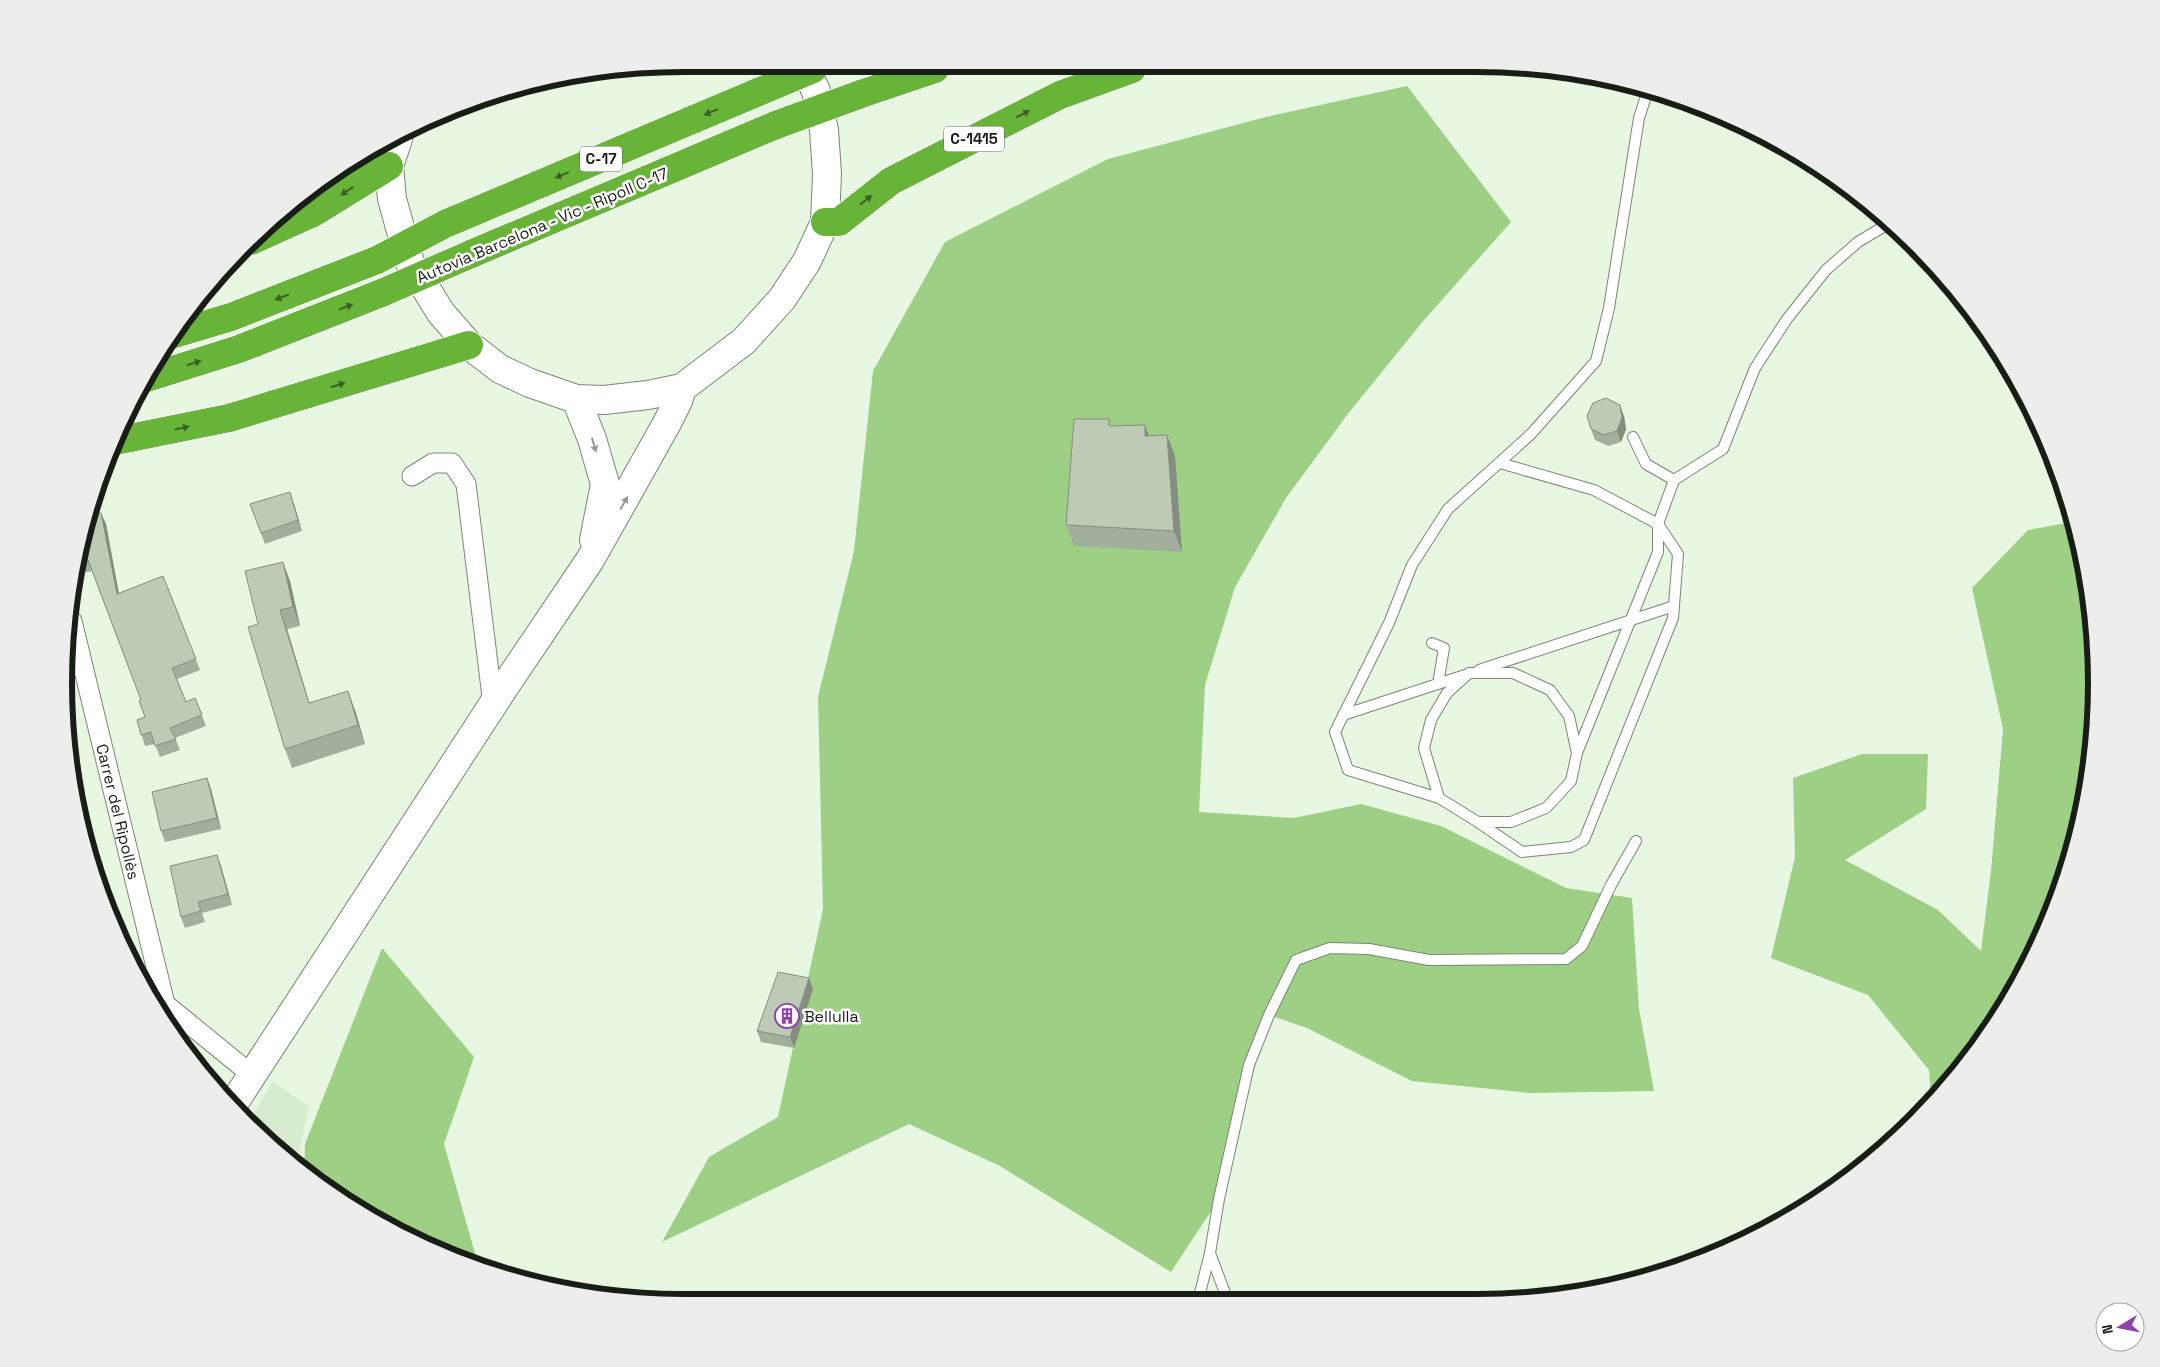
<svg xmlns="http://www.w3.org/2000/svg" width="2160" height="1367" viewBox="0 0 2160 1367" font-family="'Space Grotesk',sans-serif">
<rect width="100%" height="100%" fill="#e7f7e1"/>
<!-- built -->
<path fill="#d7ebcf" d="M 273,1081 L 309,1107 L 296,1165 L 249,1122 Z"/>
<!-- forest -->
<g fill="#9dd085">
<path d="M 1407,86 L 1511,222 L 1424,320 L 1347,415 L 1286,498 L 1235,587 L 1205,685 L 1199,812 L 1294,818 L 1361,804 L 1441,826 L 1566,888 L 1632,898 L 1639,1009 L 1654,1091 L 1530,1093 L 1412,1081 L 1307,1028 L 1269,1015 L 1219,1199 L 1171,1272 L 1000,1166 L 909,1124 L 662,1242 L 709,1157 L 778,1117 L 823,909 L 818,697 L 854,551 L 873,371 L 945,242 L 1108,159 L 1266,117 Z"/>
<path d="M 2072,522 L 2091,603 L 2095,724 L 2075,844 L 2032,958 L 1968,1061 L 1931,1098 L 1929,1070 L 1868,995 L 1771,958 L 1795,857 L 1793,778 L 1862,754 L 1928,754 L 1926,809 L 1845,860 L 1938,910 L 1981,951 L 1991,871 L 2003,729 L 1972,588 L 2028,530 Z"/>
<path d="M 382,948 L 474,1057 L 444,1144 L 478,1264 L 447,1256 L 304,1174 L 305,1144 Z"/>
</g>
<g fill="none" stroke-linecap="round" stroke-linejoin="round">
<defs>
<g id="lane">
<path d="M 1500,463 L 1594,490 L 1658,524 L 1678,554 L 1673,618 L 1584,840 L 1571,847 L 1522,852 L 1478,822 L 1439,798 L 1348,770 L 1335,732 L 1389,623 L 1412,565 L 1448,509 L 1531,434 L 1596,361 L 1609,308 L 1639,118 L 1647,93"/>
<path d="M 1674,480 L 1723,449 L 1755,368 L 1787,319 L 1826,270 L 1858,242 L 1888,224"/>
<path d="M 1432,643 L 1444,648 L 1438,684"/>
<path d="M 1479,670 L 1674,606"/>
<path d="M 1343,715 L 1465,675"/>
<path d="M 1577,753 L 1658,552 L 1658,524 L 1674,480 L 1646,464 L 1633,437"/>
<path d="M 1439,798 L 1424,748 L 1431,720 L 1447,693 L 1469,673 L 1513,673 L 1550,690 L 1569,716 L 1577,753 L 1571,781 L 1546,808 L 1511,822 L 1478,822"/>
<path d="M 1198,1301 L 1210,1253"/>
<path d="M 1228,1301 L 1210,1253 L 1219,1199 L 1249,1065 L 1269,1015 L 1296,960 L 1330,948 L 1369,949 L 1429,960 L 1566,959 L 1582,946 L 1611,885 L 1636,841"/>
</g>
<g id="street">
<path d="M 412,476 L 433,463 L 452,463 L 466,484 L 493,705"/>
<path id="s1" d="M 70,619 L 72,621 L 165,1004 L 252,1075"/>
</g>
<g id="secondary">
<path d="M 398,139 L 389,166 L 392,199 L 410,263 L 441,313 L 469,345 L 500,369 L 530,383 L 576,399 L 604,400 L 648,395 L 682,388 L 744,341 L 782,299 L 807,261 L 825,222 L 827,174 L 824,130 L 816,91 L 805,69"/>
<path d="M 576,399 L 592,439 L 605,484 L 594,540"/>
<path d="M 232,1106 L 505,686 L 590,560 L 666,425 L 678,401 L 682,388"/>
</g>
<g id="highway">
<path d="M 861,94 L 935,69"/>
<path d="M 825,222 L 839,222 L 891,181 L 1060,95 L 1132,69"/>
<path d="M 445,224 L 756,93"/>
<path d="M 251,241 L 313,213 L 389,166"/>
<path d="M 471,254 L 776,125"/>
<path d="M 174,334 L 231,317 L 377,260"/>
<path d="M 147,378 L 239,349 L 384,292"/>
<path d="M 115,441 L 229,418 L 469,345"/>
</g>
</defs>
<!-- lane casing -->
<use href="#lane" stroke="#798773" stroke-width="12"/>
<!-- street casing -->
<use href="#street" stroke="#798773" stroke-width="21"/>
<!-- secondary casing -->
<use href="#secondary" stroke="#798773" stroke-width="30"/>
<!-- highway casing -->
<use href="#highway" stroke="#fff" stroke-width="30"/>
<!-- lane -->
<use href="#lane" stroke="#fff" stroke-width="10"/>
<!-- street -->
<use href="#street" stroke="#fff" stroke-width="19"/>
<!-- secondary -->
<use href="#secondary" stroke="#fff" stroke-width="28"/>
<!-- highway -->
<use href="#highway" stroke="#67b439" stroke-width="28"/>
<defs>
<g id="highway-bridge">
<path d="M 756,93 L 813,69"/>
<path d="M 776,125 L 861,94"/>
<path d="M 377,260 L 445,224"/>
<path d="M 384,292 L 471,254"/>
</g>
</defs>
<!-- highway-bridge casing -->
<use href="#highway-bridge" stroke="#fff" stroke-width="30" stroke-linecap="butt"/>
<!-- highway-bridge -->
<use href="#highway-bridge" stroke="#67b439" stroke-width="28"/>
</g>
<!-- wall -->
<g fill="#a3af9d">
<path d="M 1624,416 L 1626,429 L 1621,442 L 1608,446 L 1595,440 L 1591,429 Z"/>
<path d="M 1111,426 L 1148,436 L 1167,435 L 1175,456 L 1182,552 L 1074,546 L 1066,525 Z"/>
<path d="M 250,504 L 294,504 L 302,531 L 265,544 Z"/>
<path d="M 106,524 L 119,594 L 163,576 L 200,670 L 177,679 L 186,702 L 195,698 L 206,726 L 175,738 L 180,750 L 160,757 L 155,744 L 145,746 L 137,720 L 145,717 L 141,700 L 92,571 L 74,575 L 76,563 Z"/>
<path d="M 290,581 L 300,626 L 287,629 L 309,702 L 355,710 L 365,744 L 292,768 L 285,749 L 258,624 Z"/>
<path d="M 207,778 L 211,789 L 221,829 L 165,842 L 161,831 Z"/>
<path d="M 221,866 L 232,905 L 202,913 L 205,922 L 185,928 L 181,917 Z"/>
<path d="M 813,989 L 794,1048 L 761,1042 L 757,1031 Z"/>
</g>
<!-- shaded-wall -->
<g fill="#848e7f">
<path d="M 1620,405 L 1624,416 L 1626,429 L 1621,442 L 1617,431 Z"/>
<path d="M 1145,425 L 1153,447 L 1145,436 Z"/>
<path d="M 1167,435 L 1175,456 L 1182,552 L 1174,531 Z"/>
<path d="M 290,492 L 294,504 L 302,531 L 298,520 Z"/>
<path d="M 101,513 L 106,524 L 121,605 L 117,594 Z"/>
<path d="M 283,562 L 290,581 L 300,626 L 293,607 Z"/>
<path d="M 280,610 L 287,629 L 315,722 L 309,703 Z"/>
<path d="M 348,691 L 355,710 L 365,744 L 358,725 Z"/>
<path d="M 207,778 L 211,789 L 221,829 L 217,818 Z"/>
<path d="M 217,855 L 221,866 L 232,905 L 228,894 Z"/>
<path d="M 129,952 L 133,963 L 135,970 L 132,965 Z"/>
<path d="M 809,978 L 813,989 L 794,1048 L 790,1037 Z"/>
</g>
<!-- building -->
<g fill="#bdcbb6" stroke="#848e7f">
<path d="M 1606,398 L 1620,405 L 1622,418 L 1617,431 L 1604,435 L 1591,429 L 1587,416 L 1593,403 Z"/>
<path d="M 1074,419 L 1109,419 L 1109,426 L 1145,425 L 1145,436 L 1167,435 L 1174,531 L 1066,525 Z"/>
<path d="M 290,492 L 298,520 L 261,533 L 250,504 Z"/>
<path d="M 101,513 L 117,594 L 163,576 L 196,659 L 172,668 L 186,702 L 195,698 L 202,715 L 170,728 L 176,739 L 155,746 L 151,732 L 141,735 L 137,720 L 145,717 L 139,701 L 141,700 L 88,560 L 76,563 L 88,516 Z"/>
<path d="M 283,562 L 293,607 L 280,610 L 309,703 L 348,691 L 358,725 L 285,749 L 248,627 L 258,624 L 245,571 Z"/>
<path d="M 207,778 L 217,818 L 161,831 L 152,792 Z"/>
<path d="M 217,855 L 228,894 L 198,902 L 201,911 L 181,917 L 170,866 Z"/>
<path d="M 129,952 L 132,965 L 126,953 Z"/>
<path d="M 778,972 L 809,978 L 790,1037 L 757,1031 Z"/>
</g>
<!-- one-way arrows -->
<defs><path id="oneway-solid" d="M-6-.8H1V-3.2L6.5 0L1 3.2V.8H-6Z" transform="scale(1.25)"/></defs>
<g fill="#3c6125">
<use href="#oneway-solid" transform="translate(711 112) rotate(157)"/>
<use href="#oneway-solid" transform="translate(1023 114) rotate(-27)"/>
<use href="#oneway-solid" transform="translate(562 175) rotate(157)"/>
<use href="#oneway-solid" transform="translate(347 191) rotate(147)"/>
<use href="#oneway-solid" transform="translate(866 200) rotate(-38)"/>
<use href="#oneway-solid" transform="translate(282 297) rotate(159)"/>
<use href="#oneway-solid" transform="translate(346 307) rotate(-21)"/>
<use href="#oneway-solid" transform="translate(194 363) rotate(-17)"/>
<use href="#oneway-solid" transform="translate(338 385) rotate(-17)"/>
<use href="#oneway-solid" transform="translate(182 428) rotate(-12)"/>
</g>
<g fill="#979996">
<use href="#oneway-solid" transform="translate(594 445) rotate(74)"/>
<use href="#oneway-solid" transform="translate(624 503) rotate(-60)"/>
</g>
<!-- icons -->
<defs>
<symbol id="building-ring" viewBox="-11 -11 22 22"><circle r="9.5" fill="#fff" stroke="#913fae" stroke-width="1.5"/><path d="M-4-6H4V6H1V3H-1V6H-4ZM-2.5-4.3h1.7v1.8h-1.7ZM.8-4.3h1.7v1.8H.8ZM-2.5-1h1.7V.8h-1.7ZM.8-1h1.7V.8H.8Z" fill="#913fae"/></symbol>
</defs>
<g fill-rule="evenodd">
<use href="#building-ring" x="773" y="1002" width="28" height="28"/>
</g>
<g text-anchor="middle" stroke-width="5" stroke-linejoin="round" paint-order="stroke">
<!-- shield labels -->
<g fill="#fff" stroke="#5d615b" stroke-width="1">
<rect x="944" y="126.5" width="60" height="25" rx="4"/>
<rect x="580" y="146.5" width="42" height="25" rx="4"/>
</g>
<g font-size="15" font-weight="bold" fill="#181d15">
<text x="974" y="144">C-1415</text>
<text x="601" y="164">C-17</text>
</g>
<!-- street labels -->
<g font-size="16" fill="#181d15" stroke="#fff">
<text transform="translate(542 225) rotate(-23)" y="6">Autovia Barcelona - Vic - Ripoll C-17</text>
<text dy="6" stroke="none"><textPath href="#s1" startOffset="199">Carrer del Ripollès</textPath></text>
</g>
<!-- poi labels -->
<g font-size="16" fill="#181d15" stroke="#fff" text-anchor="start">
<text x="804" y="1022">Bellulla</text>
</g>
</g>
<!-- crop -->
<path d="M0 0H2160V1367H0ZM683 72H1477A611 611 0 0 1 2088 683V683A611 611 0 0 1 1477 1294H683A611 611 0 0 1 72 683V683A611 611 0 0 1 683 72Z" fill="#ededec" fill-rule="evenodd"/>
<path fill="none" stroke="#181d15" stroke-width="6" d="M683 72H1477A611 611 0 0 1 2088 683V683A611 611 0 0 1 1477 1294H683A611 611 0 0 1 72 683V683A611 611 0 0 1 683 72Z"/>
<!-- north arrow -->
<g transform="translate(2120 1327) rotate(260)"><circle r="24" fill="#ffffff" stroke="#a3a5a1"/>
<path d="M0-4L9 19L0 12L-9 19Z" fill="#913fae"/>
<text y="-8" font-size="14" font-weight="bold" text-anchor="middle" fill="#181d15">N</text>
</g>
</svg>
